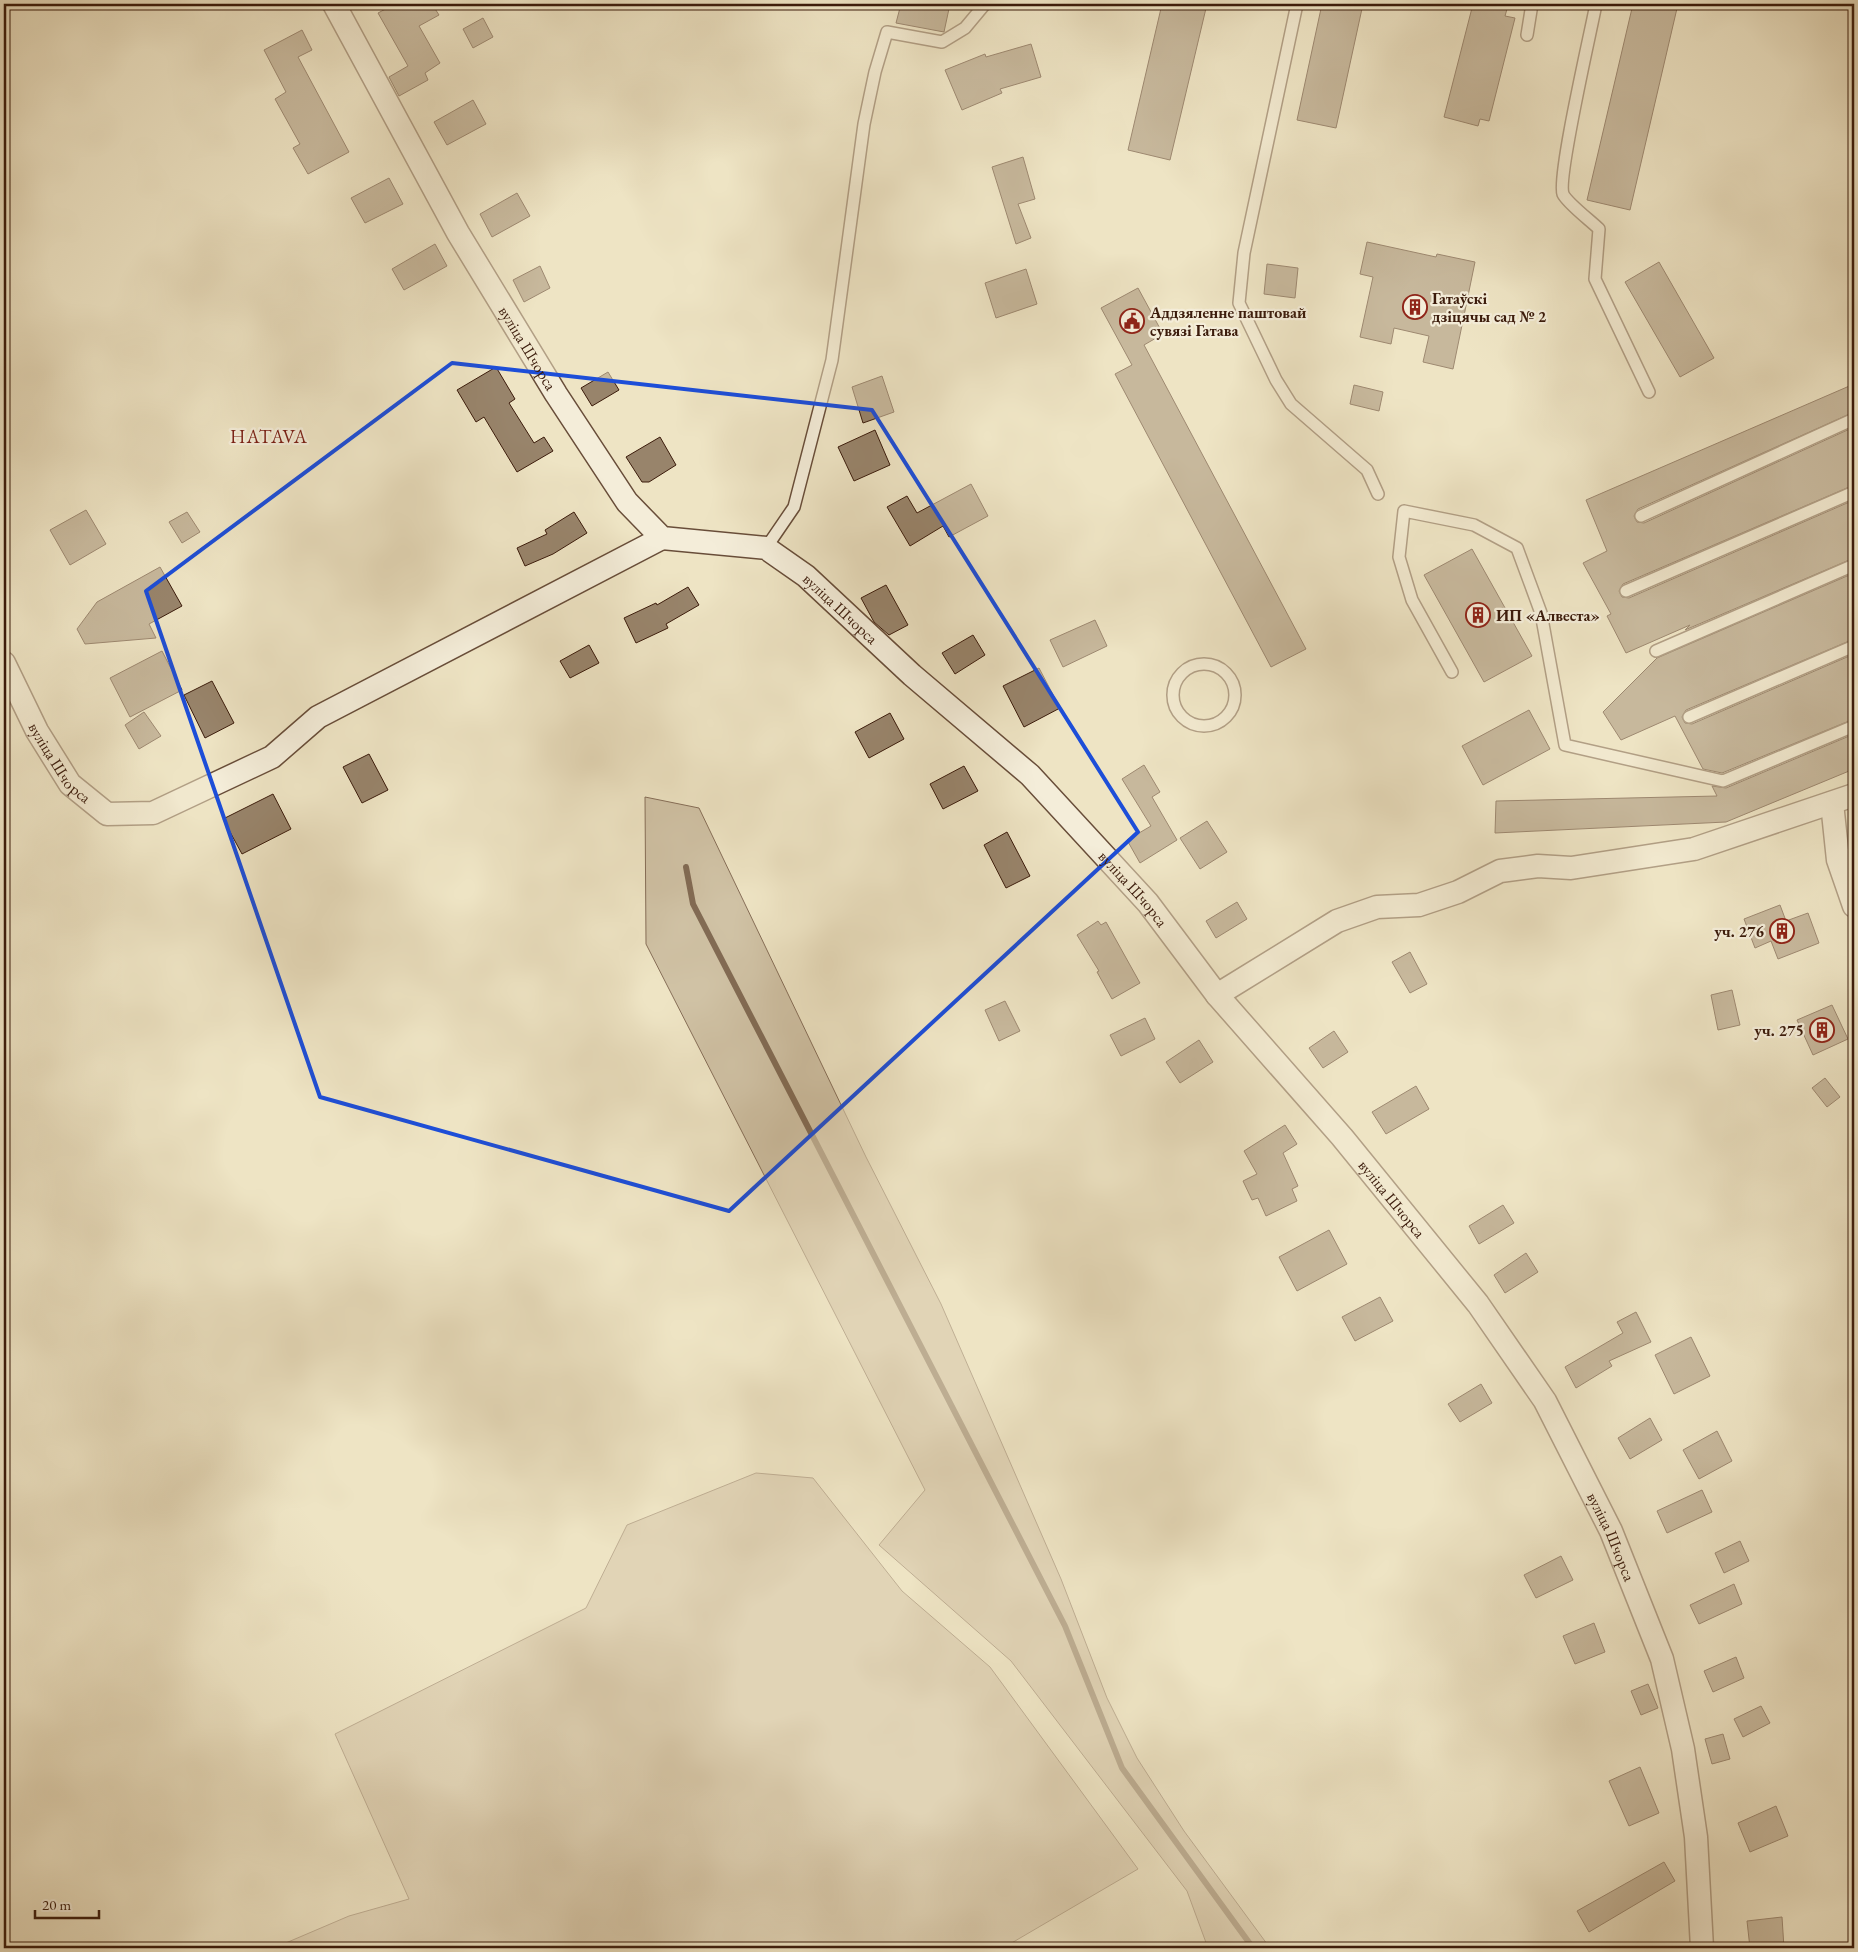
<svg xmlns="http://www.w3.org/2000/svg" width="1858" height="1952" viewBox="0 0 1858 1952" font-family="'EB Garamond',serif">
<rect width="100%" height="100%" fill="#eee4c4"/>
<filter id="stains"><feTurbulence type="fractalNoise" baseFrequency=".004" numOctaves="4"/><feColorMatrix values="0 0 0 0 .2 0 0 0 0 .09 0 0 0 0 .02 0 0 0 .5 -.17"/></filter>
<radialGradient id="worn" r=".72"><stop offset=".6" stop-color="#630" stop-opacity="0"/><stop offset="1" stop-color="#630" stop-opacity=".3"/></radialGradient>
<!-- green -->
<g fill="#d0c2a5" stroke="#866e58">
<path d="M 645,797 L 699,808 L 866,1157 L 941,1304 L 1061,1579 L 1107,1698 L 1137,1758 L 1184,1831 L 1270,1948 L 1208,1948 L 1187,1891 L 1011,1661 L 879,1545 L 925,1490 L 646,944 Z"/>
<path d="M 756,1473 L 813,1478 L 902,1591 L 990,1667 L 1138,1869 L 1003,1948 L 274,1948 L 349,1916 L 409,1899 L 335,1734 L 586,1608 L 627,1525 Z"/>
</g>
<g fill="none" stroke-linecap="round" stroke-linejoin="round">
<!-- stream -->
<path stroke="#826b54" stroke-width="6" d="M 686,867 L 693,904 L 1065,1626 L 1122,1768 L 1253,1948"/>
</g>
<!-- building -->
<g fill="#98846b" stroke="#3b1b0b">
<path d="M 395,4 L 432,4 L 439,15 L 419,26 L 440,63 L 425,73 L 428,80 L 399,96 L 389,77 L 408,66 L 378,13 Z"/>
<path d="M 901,4 L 950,4 L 944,32 L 896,23 Z"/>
<path d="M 1162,4 L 1207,4 L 1170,160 L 1128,150 Z"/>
<path d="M 1322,4 L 1363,4 L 1336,128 L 1297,120 Z"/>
<path d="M 1473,4 L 1485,4 L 1507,9 L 1505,16 L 1515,18 L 1489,121 L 1480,119 L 1478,126 L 1444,117 Z"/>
<path d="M 1633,4 L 1678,4 L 1630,210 L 1587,200 Z"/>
<path d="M 483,18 L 493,37 L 473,48 L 463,29 Z"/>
<path d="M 302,30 L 312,50 L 298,57 L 349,152 L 308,174 L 293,148 L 300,144 L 275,99 L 286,92 L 264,50 Z"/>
<path d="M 1031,44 L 1041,77 L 1000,89 L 1002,93 L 962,110 L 945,70 L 985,54 L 986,57 Z"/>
<path d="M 473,100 L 486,124 L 447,145 L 434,122 Z"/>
<path d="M 1023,157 L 1035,199 L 1018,204 L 1031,238 L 1016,244 L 992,167 Z"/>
<path d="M 389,178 L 403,204 L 365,223 L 351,198 Z"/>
<path d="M 517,193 L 530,216 L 492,237 L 480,214 Z"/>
<path d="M 1367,242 L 1436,257 L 1437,254 L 1475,262 L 1453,369 L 1423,362 L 1429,336 L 1394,328 L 1391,344 L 1360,337 L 1373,277 L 1360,274 Z"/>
<path d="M 435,244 L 447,266 L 404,290 L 392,269 Z"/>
<path d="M 1659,262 L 1714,358 L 1680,377 L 1625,282 Z"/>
<path d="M 1267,264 L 1298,268 L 1295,298 L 1264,294 Z"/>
<path d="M 540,266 L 550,288 L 524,302 L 513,280 Z"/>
<path d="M 1026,269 L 1037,304 L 996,318 L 985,283 Z"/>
<path d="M 1138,288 L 1163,334 L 1144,345 L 1306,649 L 1271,667 L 1115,374 L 1132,365 L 1101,308 Z"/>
<path d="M 496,367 L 515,399 L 509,403 L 534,443 L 544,437 L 553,451 L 517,472 L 484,417 L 476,422 L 457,390 Z"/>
<path d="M 608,372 L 619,390 L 592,406 L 581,388 Z"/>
<path d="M 882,376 L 894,412 L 863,423 L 852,387 Z"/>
<path d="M 1854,384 L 1854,412 L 1638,509 L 1634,516 L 1637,522 L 1644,523 L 1854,427 L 1854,485 L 1623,584 L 1619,591 L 1622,597 L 1629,598 L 1854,500 L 1854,558 L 1685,630 L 1690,625 L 1626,653 L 1607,616 L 1611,614 L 1583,563 L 1607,551 L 1586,500 Z"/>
<path d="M 1354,385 L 1383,392 L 1379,411 L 1350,404 Z"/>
<path d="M 875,430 L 890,465 L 854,481 L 838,447 Z"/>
<path d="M 660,437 L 676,465 L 649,482 L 642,482 L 626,457 Z"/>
<path d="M 971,484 L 988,516 L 949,537 L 943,526 L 910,546 L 887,507 L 907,496 L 917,513 Z"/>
<path d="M 86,510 L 106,544 L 70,565 L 50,530 Z"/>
<path d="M 187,512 L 200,532 L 182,543 L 169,522 Z"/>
<path d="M 574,512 L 587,533 L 553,554 L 525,566 L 517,548 L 547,534 L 545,530 Z"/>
<path d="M 1472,549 L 1532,656 L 1484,682 L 1424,575 Z"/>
<path d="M 160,567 L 182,606 L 149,624 L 156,638 L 85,644 L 77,629 L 97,602 Z"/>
<path d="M 1854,573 L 1854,639 L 1686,710 L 1682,717 L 1685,723 L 1692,724 L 1854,654 L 1854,719 L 1722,773 L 1703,769 L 1675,716 L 1621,740 L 1603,712 L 1657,658 Z"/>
<path d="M 886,585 L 908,625 L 889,635 L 874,622 L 861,598 Z"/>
<path d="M 688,587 L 699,605 L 666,624 L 668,628 L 636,643 L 624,618 L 656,603 L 657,605 Z"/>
<path d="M 1095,620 L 1107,646 L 1063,667 L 1050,640 Z"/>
<path d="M 973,635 L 985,655 L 955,674 L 942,653 Z"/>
<path d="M 589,645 L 599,663 L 570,678 L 560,661 Z"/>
<path d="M 162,651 L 182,690 L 130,717 L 110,678 Z"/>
<path d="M 1039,668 L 1060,708 L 1024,727 L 1003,686 Z"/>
<path d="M 212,681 L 234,723 L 205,738 L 184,695 Z"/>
<path d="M 1529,710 L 1550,749 L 1483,785 L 1462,746 Z"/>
<path d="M 144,712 L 161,736 L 139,749 L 125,725 Z"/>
<path d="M 890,713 L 904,739 L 869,758 L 855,732 Z"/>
<path d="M 1854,734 L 1854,769 L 1726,822 L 1495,833 L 1496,801 L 1717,796 L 1712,786 L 1726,788 Z"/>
<path d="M 369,754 L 388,790 L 362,803 L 343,767 Z"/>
<path d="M 1144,765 L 1160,792 L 1152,797 L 1177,840 L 1140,863 L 1127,840 L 1151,826 L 1122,779 Z"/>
<path d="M 964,766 L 978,791 L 943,809 L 930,784 Z"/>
<path d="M 273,794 L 291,829 L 242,854 L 223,819 Z"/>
<path d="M 1207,821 L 1227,852 L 1200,869 L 1180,838 Z"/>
<path d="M 1007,832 L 1030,876 L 1006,888 L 984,845 Z"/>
<path d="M 1237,902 L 1247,919 L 1216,938 L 1206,921 Z"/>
<path d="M 1780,905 L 1786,921 L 1808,913 L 1819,943 L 1778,959 L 1771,941 L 1755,948 L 1744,919 Z"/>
<path d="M 1098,921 L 1101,925 L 1106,922 L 1140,983 L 1112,999 L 1097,972 L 1099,971 L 1077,935 Z"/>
<path d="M 1410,952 L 1427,984 L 1410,993 L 1392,962 Z"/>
<path d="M 1732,990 L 1740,1025 L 1718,1030 L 1711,995 Z"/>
<path d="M 1005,1001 L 1020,1031 L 999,1041 L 985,1010 Z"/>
<path d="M 1832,1005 L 1848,1039 L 1813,1055 L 1797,1020 Z"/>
<path d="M 1145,1018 L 1155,1039 L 1121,1056 L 1110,1035 Z"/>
<path d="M 1334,1031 L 1348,1052 L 1323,1068 L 1309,1048 Z"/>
<path d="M 1199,1040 L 1213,1062 L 1180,1083 L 1166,1062 Z"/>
<path d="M 1825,1078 L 1840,1097 L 1827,1107 L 1812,1088 Z"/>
<path d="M 1416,1086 L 1429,1109 L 1386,1134 L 1372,1112 Z"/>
<path d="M 1285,1125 L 1297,1144 L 1283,1153 L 1298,1186 L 1292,1189 L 1297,1201 L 1266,1216 L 1258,1198 L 1252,1200 L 1243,1181 L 1257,1174 L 1244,1151 Z"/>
<path d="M 1503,1205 L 1514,1223 L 1479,1244 L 1469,1226 Z"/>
<path d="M 1329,1230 L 1347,1264 L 1297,1291 L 1279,1257 Z"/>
<path d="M 1526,1253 L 1538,1272 L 1505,1293 L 1494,1275 Z"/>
<path d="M 1380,1297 L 1393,1321 L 1355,1341 L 1342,1317 Z"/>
<path d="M 1636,1312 L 1651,1342 L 1609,1361 L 1612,1366 L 1576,1388 L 1565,1367 L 1623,1333 L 1617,1322 Z"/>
<path d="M 1691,1337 L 1710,1376 L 1674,1394 L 1655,1355 Z"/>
<path d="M 1481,1384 L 1492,1403 L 1460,1422 L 1448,1404 Z"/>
<path d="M 1650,1418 L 1662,1440 L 1630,1459 L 1618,1438 Z"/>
<path d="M 1717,1431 L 1732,1461 L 1699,1479 L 1683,1450 Z"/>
<path d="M 1702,1490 L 1712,1512 L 1667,1533 L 1657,1511 Z"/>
<path d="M 1740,1541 L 1749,1561 L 1724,1573 L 1715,1553 Z"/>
<path d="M 1561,1556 L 1573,1580 L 1536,1598 L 1524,1575 Z"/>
<path d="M 1734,1584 L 1742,1604 L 1699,1624 L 1690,1605 Z"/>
<path d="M 1594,1623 L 1605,1652 L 1575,1664 L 1563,1636 Z"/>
<path d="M 1736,1657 L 1744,1678 L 1713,1692 L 1704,1671 Z"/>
<path d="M 1648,1684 L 1658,1708 L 1641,1715 L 1631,1691 Z"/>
<path d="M 1761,1706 L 1770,1723 L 1743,1737 L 1734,1719 Z"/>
<path d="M 1723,1734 L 1730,1759 L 1712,1764 L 1705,1739 Z"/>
<path d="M 1640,1767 L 1659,1813 L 1629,1826 L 1609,1781 Z"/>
<path d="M 1776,1806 L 1788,1836 L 1750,1852 L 1738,1823 Z"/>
<path d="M 1664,1862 L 1675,1881 L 1589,1932 L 1577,1911 Z"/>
<path d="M 1782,1917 L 1784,1948 L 1750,1948 L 1747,1921 Z"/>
</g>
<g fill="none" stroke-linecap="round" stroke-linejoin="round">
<defs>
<g id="service">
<path d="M 1297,4 L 1244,253 L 1239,303 L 1276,380 L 1291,404 L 1367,470 L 1378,494"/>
<path d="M 1596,4 C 1591,31 1557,177 1563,194 C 1567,203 1591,221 1599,229 L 1595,279 L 1649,392"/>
<path d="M 1527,35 L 1532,4"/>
<path d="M 1641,516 L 1854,419"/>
<path d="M 766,548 L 794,507 L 832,360 L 864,124 L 875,72 L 887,32 L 942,42 L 965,28 L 985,4"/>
<path d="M 1626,591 L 1854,492"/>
<path d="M 1656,651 L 1854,565"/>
<circle cx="1204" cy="695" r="31"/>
<path d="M 1452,672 L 1412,600 L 1399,557 L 1404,511 L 1474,525 L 1517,548 L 1541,613 L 1565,745 L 1723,781 L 1854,726"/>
<path d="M 1689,717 L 1854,646"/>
</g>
<g id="minor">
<path id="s1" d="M 334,4 L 458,233 L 556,394 L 627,502 L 662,538 L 766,548 L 806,576 L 912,675 L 1030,775 L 1148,903 L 1217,995 L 1342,1137 L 1478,1304 L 1545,1401 L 1611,1531 L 1662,1659 L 1683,1749 L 1696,1837 L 1702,1948"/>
<path id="s2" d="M 4,663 L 37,731 L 70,784 L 107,814 L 153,813 L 272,757 L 318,717 L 662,538"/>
<path d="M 1832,803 L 1838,860 L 1854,906"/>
<path d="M 1217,995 L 1337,921 L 1377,907 L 1419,905 L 1458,892 L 1500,871 L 1538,866 L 1571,868 L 1694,849 L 1854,795"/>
</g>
</defs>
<!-- service casing -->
<use href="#service" stroke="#684d39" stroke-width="14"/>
<!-- minor casing -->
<use href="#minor" stroke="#684d39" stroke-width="25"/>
<!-- service -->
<use href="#service" stroke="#f4edd9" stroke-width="11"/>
<!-- minor -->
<use href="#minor" stroke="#f4edd9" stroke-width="22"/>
</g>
<!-- marked area -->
<path d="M0 0H1858V1952H0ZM 452,363 L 872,410 L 1138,832 L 729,1211 L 320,1097 L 146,591 Z" fill="#eee4c4" fill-opacity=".55" fill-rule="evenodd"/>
<path fill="none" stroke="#1d4ed8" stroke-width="4" stroke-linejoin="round" d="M 452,363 L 872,410 L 1138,832 L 729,1211 L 320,1097 L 146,591 Z"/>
<!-- icons -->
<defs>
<symbol id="building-ring" viewBox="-11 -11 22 22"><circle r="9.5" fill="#f4edd9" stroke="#8f2418" stroke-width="1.5"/><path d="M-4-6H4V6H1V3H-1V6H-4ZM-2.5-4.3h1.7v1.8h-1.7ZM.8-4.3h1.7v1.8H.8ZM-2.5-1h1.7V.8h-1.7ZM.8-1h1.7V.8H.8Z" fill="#8f2418"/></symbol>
<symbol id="civic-ring" viewBox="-11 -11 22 22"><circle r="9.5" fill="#f4edd9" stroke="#8f2418" stroke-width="1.5"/><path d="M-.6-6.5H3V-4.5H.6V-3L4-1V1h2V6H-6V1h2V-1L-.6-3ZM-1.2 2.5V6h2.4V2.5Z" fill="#8f2418"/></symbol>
</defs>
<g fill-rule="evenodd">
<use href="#building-ring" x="1401" y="293" width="28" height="28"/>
<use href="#civic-ring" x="1118" y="307" width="28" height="28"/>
<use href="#building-ring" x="1464" y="601" width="28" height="28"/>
<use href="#building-ring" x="1768" y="917" width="28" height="28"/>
<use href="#building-ring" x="1808" y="1016" width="28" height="28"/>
</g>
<g text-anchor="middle" stroke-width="4.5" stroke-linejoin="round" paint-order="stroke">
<!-- poi labels -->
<g font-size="16" font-weight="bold" fill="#3b1b0b" stroke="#f4edd9" text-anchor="start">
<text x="1432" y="304">Гатаўскі<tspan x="1432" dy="18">дзіцячы сад № 2</tspan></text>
<text x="1150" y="318">Аддзяленне паштовай<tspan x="1150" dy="18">сувязі Гатава</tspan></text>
<text x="1496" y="621">ИП «Алвеста»</text>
<text x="1764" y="937" text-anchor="end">уч. 276</text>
<text x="1804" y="1036" text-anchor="end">уч. 275</text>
</g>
<!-- street labels -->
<g font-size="16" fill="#3b1b0b" stroke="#f4edd9">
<text dy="6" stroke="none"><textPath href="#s1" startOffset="395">вуліца Шчорса</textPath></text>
<text dy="6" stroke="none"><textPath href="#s1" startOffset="829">вуліца Шчорса</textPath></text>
<text dy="6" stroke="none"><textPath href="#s2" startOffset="115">вуліца Шчорса</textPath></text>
<text dy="6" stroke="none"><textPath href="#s1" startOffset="1235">вуліца Шчорса</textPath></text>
<text dy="6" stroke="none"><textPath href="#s1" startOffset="1639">вуліца Шчорса</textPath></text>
<text dy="6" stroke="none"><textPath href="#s1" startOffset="2044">вуліца Шчорса</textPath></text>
</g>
<!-- quarter labels -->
<g font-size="19" letter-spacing="1" fill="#7a1f14" stroke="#f4edd9">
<text x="269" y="443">HATAVA</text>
</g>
</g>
<!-- margin -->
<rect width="1858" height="1952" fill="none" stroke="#eee4c4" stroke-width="20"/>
<rect x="5" y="5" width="1848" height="1942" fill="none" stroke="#3b1b0b" stroke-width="2.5"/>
<rect x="10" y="10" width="1838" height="1932" fill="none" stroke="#3b1b0b"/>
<!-- scale -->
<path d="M35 1910v8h64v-8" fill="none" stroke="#3b1b0b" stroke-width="2.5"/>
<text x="42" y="1910" font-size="15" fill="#3b1b0b" stroke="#f4edd9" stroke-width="4" paint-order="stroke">20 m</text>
<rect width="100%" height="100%" filter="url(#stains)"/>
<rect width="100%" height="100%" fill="url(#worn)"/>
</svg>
